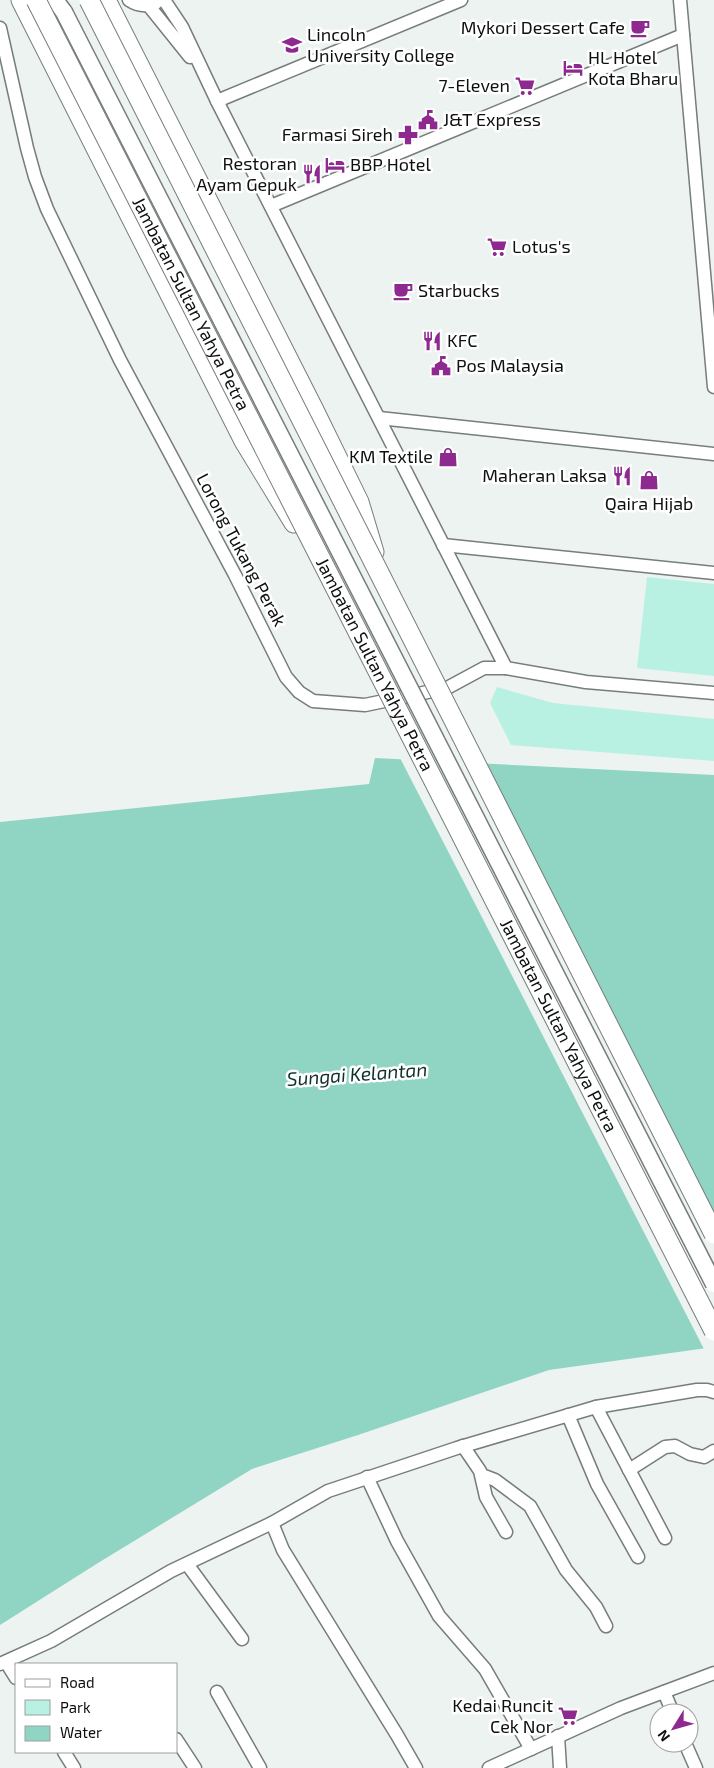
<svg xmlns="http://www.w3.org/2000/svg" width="714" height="1768" viewBox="0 0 714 1768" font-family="'Exo 2',sans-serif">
<rect width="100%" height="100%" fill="#ecf3f1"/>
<!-- green -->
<g fill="#b8f1e2">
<path d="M 647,577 L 714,584 L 714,676 L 637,668 Z"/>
<path d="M 497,687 L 553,703 L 714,719 L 714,761 L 511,745 L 490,703 Z"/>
</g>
<!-- water -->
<path fill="#90d4c3" d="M 375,758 L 714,775 L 714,1347 L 549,1370 L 358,1435 L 252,1469 L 98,1563 L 0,1625 L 0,822 L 369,784 Z"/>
<!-- pier -->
<path fill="#ecf3f1" d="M 399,756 L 482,761 L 714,1224 L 714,1349 L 705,1351 Z"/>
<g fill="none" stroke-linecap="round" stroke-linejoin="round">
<defs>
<g id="minor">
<path d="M 129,0 C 138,6 146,7 156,3"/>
<path d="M 164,0 L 182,27 L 217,101 L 506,668"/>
<path d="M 680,0 L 714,387"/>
<path d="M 149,6 L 190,57"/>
<path d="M 0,28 L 27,148 L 35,177 L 47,209 L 120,360 L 235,575 L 286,677 L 299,692 L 313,701 L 365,705 L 447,688 L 484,668 L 506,668 L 586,682 L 714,693"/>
<path d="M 217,101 L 461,0"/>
<path d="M 271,206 L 683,35"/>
<path d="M 379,418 L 714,454"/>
<path d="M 443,545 L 714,573"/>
<path d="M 596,1407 L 665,1538"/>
<path d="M 568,1415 L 597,1484 L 638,1557"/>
<path d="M 463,1446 L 480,1471 L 486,1497 L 506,1532"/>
<path d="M 629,1470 L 665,1447 L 675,1446 L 690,1454 L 704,1457 L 714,1451"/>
<path d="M 482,1475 L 495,1480 L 530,1506 L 566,1570 L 596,1607 L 606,1626"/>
<path d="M 367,1477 L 397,1541 L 439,1616 L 485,1669 L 531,1749"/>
<path d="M 272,1523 L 283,1550 L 397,1735 L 416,1768"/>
<path d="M 187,1564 L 242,1639"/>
<path d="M 6,1662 L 16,1678"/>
<path d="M 0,1664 L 51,1641 L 171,1571 L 272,1523 L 328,1491 L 457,1448 L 596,1407 L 697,1390 L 707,1390 L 714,1392"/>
<path d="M 217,1692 L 260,1768"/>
<path d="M 664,1692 L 673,1713"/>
<path d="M 558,1736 L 560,1768"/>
<path d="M 176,1739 L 195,1768"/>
<path d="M 685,1743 L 696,1768"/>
<path d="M 64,1752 L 74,1768"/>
<path d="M 489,1768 L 621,1708 L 714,1673"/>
</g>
<path id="major" d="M 55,0 L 64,12"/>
<g id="highway">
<path d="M 21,0 L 244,441 L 294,523"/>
<path d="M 106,0 L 313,408 L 359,502 L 374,552"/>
</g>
</defs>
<!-- minor casing -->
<use href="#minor" stroke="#767d7b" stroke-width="15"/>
<!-- major casing -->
<use href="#major" stroke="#767d7b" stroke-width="19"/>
<!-- highway casing -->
<use href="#highway" stroke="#767d7b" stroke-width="21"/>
<!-- minor -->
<use href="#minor" stroke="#fff" stroke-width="12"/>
<!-- major -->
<use href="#major" stroke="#fff" stroke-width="16"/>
<!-- highway -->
<use href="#highway" stroke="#fff" stroke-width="19"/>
<defs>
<path id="major-bridge" d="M 64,12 L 714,1284"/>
<g id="highway-bridge">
<path id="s1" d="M 36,0 L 714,1331"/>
<path d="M 89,0 L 714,1234"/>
</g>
</defs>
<!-- major-bridge casing -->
<use href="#major-bridge" stroke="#767d7b" stroke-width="19" stroke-linecap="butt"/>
<!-- highway-bridge casing -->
<use href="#highway-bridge" stroke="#767d7b" stroke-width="21" stroke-linecap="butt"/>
<!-- major-bridge -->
<use href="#major-bridge" stroke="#fff" stroke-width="16"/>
<!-- highway-bridge -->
<use href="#highway-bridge" stroke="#fff" stroke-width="19"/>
</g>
<!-- icons -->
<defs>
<symbol id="cafe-bare" viewBox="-9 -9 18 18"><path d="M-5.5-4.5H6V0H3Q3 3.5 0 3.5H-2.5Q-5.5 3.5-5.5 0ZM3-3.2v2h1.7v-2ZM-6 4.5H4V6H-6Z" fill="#8d298f" stroke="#fff" stroke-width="2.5" paint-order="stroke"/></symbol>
<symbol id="university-bare" viewBox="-9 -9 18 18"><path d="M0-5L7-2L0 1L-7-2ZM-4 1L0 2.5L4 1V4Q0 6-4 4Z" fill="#8d298f" stroke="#fff" stroke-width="2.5" paint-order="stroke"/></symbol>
<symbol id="hotel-bare" viewBox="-9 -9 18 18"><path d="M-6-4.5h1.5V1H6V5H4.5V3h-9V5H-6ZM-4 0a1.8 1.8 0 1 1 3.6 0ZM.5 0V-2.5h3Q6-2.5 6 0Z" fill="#8d298f" stroke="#fff" stroke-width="2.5" paint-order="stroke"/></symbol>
<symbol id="supermarket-bare" viewBox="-9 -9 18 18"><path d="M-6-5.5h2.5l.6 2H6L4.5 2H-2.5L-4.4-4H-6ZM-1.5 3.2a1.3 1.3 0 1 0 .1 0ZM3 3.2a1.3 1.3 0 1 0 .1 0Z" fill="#8d298f" stroke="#fff" stroke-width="2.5" paint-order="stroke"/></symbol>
<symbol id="civic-bare" viewBox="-9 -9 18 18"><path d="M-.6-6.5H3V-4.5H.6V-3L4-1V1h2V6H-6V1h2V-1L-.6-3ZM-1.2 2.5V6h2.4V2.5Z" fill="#8d298f" stroke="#fff" stroke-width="2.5" paint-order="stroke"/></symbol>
<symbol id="pharmacy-bare" viewBox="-9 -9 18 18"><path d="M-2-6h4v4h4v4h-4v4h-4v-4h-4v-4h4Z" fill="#8d298f" stroke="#fff" stroke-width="2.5" paint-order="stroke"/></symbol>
<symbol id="restaurant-bare" viewBox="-9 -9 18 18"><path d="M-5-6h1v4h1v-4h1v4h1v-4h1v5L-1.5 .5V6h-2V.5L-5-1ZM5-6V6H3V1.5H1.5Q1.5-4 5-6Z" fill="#8d298f" stroke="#fff" stroke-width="2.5" paint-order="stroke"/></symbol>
<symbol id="shop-bare" viewBox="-9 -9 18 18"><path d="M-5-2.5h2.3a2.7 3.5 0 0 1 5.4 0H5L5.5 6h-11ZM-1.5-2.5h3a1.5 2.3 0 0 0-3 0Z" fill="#8d298f" stroke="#fff" stroke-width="2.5" paint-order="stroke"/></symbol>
</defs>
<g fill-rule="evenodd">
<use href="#cafe-bare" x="626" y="14" width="28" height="28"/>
<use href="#university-bare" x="278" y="31" width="28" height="28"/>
<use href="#hotel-bare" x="559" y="54" width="28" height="28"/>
<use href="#supermarket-bare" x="511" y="72" width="28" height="28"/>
<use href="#civic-bare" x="414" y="106" width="28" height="28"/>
<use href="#pharmacy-bare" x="394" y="121" width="28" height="28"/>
<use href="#hotel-bare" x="321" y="151" width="28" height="28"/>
<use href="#restaurant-bare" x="298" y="160" width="28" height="28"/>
<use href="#supermarket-bare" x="483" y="233" width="28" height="28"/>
<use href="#cafe-bare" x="389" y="277" width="28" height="28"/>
<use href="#restaurant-bare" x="418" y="327" width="28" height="28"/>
<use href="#civic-bare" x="427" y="352" width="28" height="28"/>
<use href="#shop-bare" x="434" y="443" width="28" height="28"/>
<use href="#restaurant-bare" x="608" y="462" width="28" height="28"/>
<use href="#shop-bare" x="635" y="466" width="28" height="28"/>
<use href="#supermarket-bare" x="554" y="1702" width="28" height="28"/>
</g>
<g text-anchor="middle" stroke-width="5" stroke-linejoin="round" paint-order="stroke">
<!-- poi labels -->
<g font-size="18" fill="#0d100f" stroke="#fff" text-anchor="start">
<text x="625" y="34" text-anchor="end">Mykori Dessert Cafe</text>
<text x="307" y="41">Lincoln<tspan x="307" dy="21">University College</tspan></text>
<text x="588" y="64">HL Hotel<tspan x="588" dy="21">Kota Bharu</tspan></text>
<text x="510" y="92" text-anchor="end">7-Eleven</text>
<text x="443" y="126">J&amp;T Express</text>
<text x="393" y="141" text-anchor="end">Farmasi Sireh</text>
<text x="297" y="170" text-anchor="end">Restoran<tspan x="297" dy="21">Ayam Gepuk</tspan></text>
<text x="350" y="171">BBP Hotel</text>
<text x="512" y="253">Lotus's</text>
<text x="418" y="297">Starbucks</text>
<text x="447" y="347">KFC</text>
<text x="456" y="372">Pos Malaysia</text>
<text x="433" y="463" text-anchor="end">KM Textile</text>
<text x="607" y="482" text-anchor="end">Maheran Laksa</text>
<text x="649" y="510" text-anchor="middle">Qaira Hijab</text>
<text x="553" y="1712" text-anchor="end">Kedai Runcit<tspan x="553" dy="21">Cek Nor</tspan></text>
</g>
<!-- street labels -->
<g font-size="18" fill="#0d100f" stroke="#fff">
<text dy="6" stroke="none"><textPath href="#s1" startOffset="341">Jambatan Sultan Yahya Petra</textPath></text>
<text transform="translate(241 550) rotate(62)" y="6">Lorong Tukang Perak</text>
<text dy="6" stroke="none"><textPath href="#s1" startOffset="746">Jambatan Sultan Yahya Petra</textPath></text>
<text dy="6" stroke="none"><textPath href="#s1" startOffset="1151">Jambatan Sultan Yahya Petra</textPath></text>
</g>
<!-- water labels -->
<g font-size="19" font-style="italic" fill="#10312a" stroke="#fff">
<text transform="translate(357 1074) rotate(-4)" y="7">Sungai Kelantan</text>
</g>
</g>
<!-- legend -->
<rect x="15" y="1663" width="162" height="90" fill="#ffffff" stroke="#9e9f9f"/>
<rect x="25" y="1679" width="25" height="8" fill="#ffffff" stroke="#9e9f9f"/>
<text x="60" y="1688" font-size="15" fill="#0d100f">Road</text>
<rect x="25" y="1700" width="25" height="15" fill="#b8f1e2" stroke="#9e9f9f"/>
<text x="60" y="1713" font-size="15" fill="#0d100f">Park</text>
<rect x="25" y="1726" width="25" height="15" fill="#90d4c3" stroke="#9e9f9f"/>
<text x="60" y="1738" font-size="15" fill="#0d100f">Water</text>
<!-- north arrow -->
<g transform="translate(674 1728) rotate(233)"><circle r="24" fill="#ffffff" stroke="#9e9f9f"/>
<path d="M0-4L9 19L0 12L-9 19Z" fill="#8d298f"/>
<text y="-8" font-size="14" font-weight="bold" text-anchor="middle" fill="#0d100f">N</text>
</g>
</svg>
